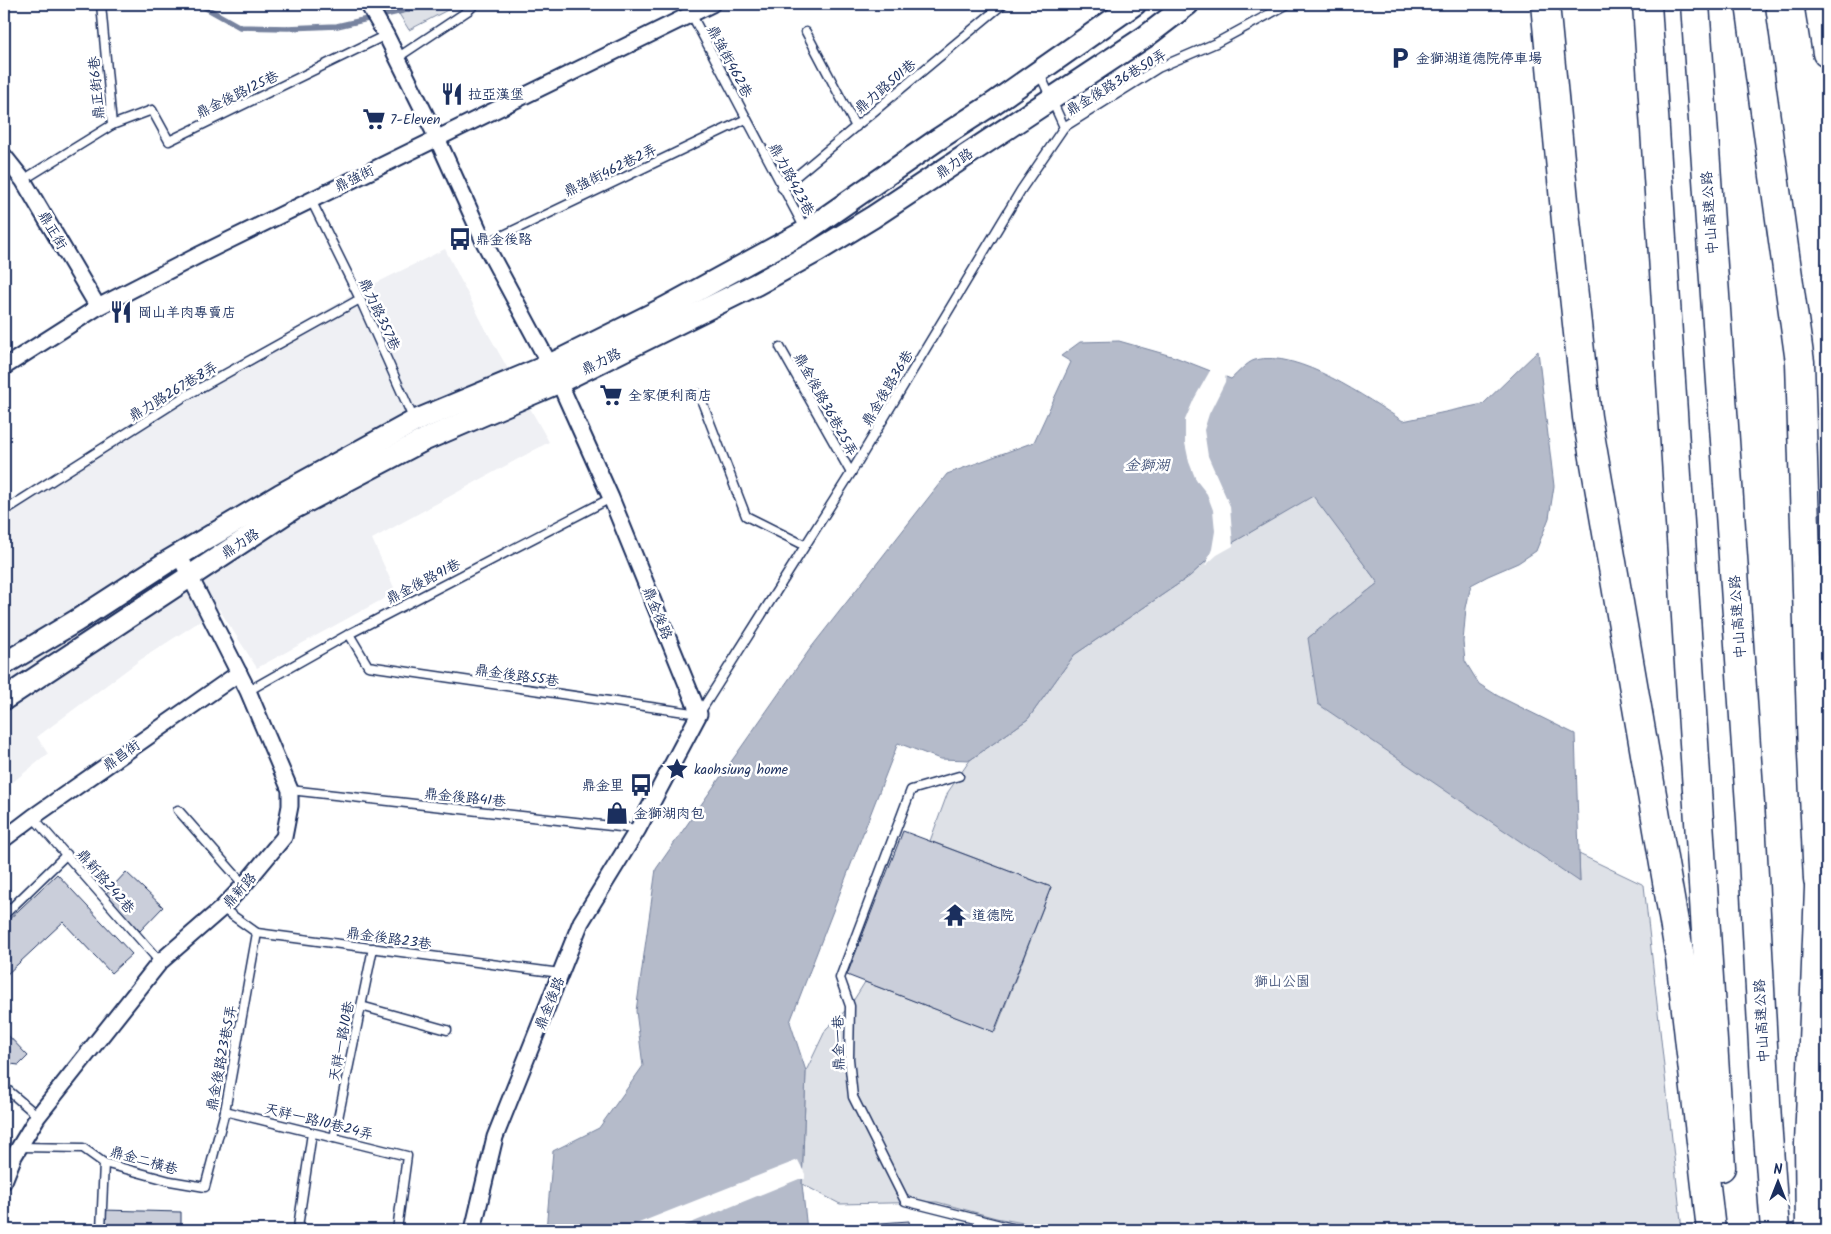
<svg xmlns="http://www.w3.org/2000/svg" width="1831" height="1234" viewBox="0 0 1831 1234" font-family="Kalam,'LXGW WenKai TC',sans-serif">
<rect width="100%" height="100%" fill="#fff"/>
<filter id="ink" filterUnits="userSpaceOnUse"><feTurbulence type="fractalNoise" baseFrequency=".02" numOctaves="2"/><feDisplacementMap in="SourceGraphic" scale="10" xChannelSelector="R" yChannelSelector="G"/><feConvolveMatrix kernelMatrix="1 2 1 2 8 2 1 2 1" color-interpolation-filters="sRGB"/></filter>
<g filter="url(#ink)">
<!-- built -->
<path fill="#eff0f4" d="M 445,249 L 486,330 L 549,442 L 372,539 L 396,592 L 257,668 L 219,609 L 140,660 L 37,737 L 48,754 L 4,789 L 4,503 L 350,296 Z"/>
<!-- green -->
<g fill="#dee1e7" stroke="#7c88a2">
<path d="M 393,4 L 459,4 L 409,30 Z"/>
<path d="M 1313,495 L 1378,583 L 1308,638 L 1580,882 L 1579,854 L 1644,885 L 1682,1230 L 1053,1230 L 1050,1228 L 996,1218 L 937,1202 L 840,1204 L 802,1184 L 806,1071 L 826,1029 L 850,1006 L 865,982 L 995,1032 L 1051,887 L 930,841 L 948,792 L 970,760 L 1028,719 L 1074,655 L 1190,576 L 1215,553 Z"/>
</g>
<!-- water -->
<path fill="#b5bbca" stroke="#77839f" d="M 1119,341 L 1175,357 L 1231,379 C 1237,374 1247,362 1255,360 C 1299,349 1366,398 1403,421 L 1483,404 L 1538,351 L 1554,486 L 1549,518 L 1536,551 L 1518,563 L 1488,576 L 1471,585 L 1466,608 L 1463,642 L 1465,661 L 1479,684 L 1498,696 L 1575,734 L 1580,882 L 1318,704 L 1308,638 L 1378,583 L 1313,496 L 1215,553 L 1190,576 L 1074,655 L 1028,719 L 970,760 L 940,759 L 898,743 L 790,1022 L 806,1071 L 802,1184 L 807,1230 L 546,1230 L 553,1151 L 599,1128 L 643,1066 L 636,1011 L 656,869 L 810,649 L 947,474 L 1034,442 L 1071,362 L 1061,356 L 1080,342 Z"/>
<!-- pier -->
<g fill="#fff">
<path d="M 1211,369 L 1226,374 L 1225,382 L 1209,414 L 1204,430 L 1208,456 L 1230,506 L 1233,546 L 1217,555 L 1205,566 L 1212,549 L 1215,531 L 1213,510 L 1207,494 L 1196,480 L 1189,462 L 1185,443 L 1185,420 L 1194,399 Z"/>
<path d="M 798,1160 L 805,1174 L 805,1179 L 799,1179 L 674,1230 L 621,1230 Z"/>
</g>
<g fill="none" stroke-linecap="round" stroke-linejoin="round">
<!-- stream -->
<path stroke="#77839f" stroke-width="5.5" d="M 199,4 L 240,27 L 288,28 L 337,26 L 424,6 L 427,4"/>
</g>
<!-- building -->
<g fill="#caceda" stroke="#1b2f5e">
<path d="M 903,831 L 1051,887 L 994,1032 L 847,975 Z"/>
<path d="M 126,872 L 163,907 L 140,931 L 103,897 Z"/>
<path d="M 57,874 L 132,954 L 111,973 L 63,922 L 4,977 L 4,924 Z"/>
<path d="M 4,1031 L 28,1056 L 19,1065 L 10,1064 L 4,1059 Z"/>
<path d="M 102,1210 L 181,1212 L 181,1230 L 101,1230 Z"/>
<path d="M 909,1221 L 910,1230 L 852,1230 L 851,1225 Z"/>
</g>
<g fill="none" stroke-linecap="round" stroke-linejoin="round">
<defs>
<g id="lane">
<path d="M 686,4 L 805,229"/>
<path d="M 806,32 L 856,127"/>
<path d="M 397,58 L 469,10 L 475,4"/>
<path d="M 112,125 L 152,110 L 169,141 L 386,35"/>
<path d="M 1064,127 L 1158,68 L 1216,43 L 1288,4"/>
<path d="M 23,180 L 112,125 L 101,4"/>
<path d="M 782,188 L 1003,4"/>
<path d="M 311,200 L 360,299 L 414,420"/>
<path d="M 485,244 L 746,119"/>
<path d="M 780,347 L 851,473"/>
<path d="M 699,394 L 746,516 L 804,545"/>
<path d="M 4,511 L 182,398 L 360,299"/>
<path d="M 349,634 L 368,666 L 699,714 L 851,473 L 1021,190 L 1064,127 L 1039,72"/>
<path d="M 248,691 L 349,634 L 611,498"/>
<path d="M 959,776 L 911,790 L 840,978 L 850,1006 L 849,1059 L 853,1097 L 905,1201 L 1020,1230"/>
<path d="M 290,790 L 638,829"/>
<path d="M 178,810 L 244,885"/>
<path d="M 33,817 L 160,962"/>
<path d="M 222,908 L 257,933 L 560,973"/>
<path d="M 4,915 L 67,854"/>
<path d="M 361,1006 L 447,1030"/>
<path d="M 4,1087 L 38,1116"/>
<path d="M 225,1111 L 407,1156 L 397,1230"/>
<path d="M 334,1138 L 373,948"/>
<path d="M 20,1147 L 83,1148 L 104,1163 L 170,1181 L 205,1187 L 225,1111 L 257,933"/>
<path d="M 101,1230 L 104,1163"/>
<path d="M 306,1230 L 298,1227 L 312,1133"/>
</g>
<g id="street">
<path d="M 368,4 L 386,35 L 437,138 L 485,244 L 559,382 L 611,498 L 699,714 L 638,829 L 581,922 L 495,1137 L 473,1230"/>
<path d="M 4,156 L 23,180 L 98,307"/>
<path d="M 4,367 L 98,307 L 199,255 L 712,4"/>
<path d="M 4,839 L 33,817 L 239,673"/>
<path d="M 4,1181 L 14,1156 L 38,1116 L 160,962 L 222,908 L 244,885 L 284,837 L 290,806 L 290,790 L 248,691 L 179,555"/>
</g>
<g id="secondary">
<path d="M 4,664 L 76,621 L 167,562 L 280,495 L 415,421 L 550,365 L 665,308 L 806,231 L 937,140 L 994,103 L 1135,4"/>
<path d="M 4,699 L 292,509 L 424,440 L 559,382 L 757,284 L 817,251 L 873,217 L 1145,37 L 1188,4"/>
</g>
<g id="highway">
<path d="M 1545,4 L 1566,221 L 1587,417 L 1680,957 L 1711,1230"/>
<path d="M 1647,4 L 1721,1167"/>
<path d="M 1695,4 L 1751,819 L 1767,1121 L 1775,1230"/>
<path d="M 1750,4 L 1800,362 L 1812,754 L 1818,880"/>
<path d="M 1819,4 L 1827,53"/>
<path d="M 1810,1230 L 1809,1144 L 1820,862"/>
</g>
</defs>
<!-- lane casing -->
<use href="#lane" stroke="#1b2f5e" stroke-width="11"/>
<!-- street casing -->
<use href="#street" stroke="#1b2f5e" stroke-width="19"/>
<!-- secondary casing -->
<use href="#secondary" stroke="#1b2f5e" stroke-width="25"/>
<!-- highway casing -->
<use href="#highway" stroke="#1b2f5e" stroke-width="31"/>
<!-- lane -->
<use href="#lane" stroke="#fff" stroke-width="8"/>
<!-- street -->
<use href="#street" stroke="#fff" stroke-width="15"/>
<!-- secondary -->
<use href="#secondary" stroke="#fff" stroke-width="21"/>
<!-- highway -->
<use href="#highway" stroke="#fff" stroke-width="28"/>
</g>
</g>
<!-- icons -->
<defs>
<symbol id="parking-bare" viewBox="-9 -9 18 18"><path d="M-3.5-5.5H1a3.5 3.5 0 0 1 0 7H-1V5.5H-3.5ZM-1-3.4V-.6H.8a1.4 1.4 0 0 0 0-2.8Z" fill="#1b2f5e" stroke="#fff" stroke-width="2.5" paint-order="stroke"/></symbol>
<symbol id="restaurant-bare" viewBox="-9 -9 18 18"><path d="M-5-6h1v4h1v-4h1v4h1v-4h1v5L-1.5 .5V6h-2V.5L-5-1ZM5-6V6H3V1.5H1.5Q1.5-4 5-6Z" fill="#1b2f5e" stroke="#fff" stroke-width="2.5" paint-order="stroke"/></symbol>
<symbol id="supermarket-bare" viewBox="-9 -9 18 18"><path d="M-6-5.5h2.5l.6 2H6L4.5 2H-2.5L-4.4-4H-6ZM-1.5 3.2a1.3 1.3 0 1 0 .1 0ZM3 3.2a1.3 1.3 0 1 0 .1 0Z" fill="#1b2f5e" stroke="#fff" stroke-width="2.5" paint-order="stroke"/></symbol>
<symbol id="bus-bare" viewBox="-9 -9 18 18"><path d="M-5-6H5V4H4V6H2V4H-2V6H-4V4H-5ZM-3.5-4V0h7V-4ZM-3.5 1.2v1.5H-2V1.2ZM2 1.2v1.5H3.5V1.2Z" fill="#1b2f5e" stroke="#fff" stroke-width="2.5" paint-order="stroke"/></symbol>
<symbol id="sight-bare" viewBox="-9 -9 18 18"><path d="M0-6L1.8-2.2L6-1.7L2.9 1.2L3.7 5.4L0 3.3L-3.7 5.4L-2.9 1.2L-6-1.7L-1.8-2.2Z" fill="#1b2f5e" stroke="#fff" stroke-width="2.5" paint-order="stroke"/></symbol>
<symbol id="shop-bare" viewBox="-9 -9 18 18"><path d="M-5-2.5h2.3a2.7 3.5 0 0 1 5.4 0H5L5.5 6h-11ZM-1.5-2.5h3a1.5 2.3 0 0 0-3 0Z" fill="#1b2f5e" stroke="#fff" stroke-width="2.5" paint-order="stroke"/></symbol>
<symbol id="temple-bare" viewBox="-9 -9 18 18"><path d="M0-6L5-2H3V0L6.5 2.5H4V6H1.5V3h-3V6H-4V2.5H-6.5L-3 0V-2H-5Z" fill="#1b2f5e" stroke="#fff" stroke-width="2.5" paint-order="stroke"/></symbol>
</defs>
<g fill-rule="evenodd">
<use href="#parking-bare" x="1384" y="42" width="32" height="32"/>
<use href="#restaurant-bare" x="436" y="78" width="32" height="32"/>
<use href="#supermarket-bare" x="358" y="103" width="32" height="32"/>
<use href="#bus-bare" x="444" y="223" width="32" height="32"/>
<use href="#restaurant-bare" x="105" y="296" width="32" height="32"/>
<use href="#supermarket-bare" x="595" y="379" width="32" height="32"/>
<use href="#sight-bare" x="661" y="753" width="32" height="32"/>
<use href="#bus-bare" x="625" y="769" width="32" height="32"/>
<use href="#shop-bare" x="601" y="797" width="32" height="32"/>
<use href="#temple-bare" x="939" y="899" width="32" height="32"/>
</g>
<g text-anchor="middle" stroke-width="5" stroke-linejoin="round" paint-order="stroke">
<!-- poi labels -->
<g font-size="14" fill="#1b2f5e" stroke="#fff" text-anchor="start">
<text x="1416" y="63">金獅湖道德院停車場</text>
<text x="468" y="99">拉亞漢堡</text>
<text x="390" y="124">7-Eleven</text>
<text x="476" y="244">鼎金後路</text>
<text x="138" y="317">岡山羊肉專賣店</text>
<text x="628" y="400">全家便利商店</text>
<text x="694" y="774">kaohsiung home</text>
<text x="624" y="790" text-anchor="end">鼎金里</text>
<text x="634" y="818">金獅湖肉包</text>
<text x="972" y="920">道德院</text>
</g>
<!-- street labels -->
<g font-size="14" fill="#1b2f5e" stroke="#fff">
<text transform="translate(730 61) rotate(62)" y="5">鼎強街462巷</text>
<text transform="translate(1116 82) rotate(-31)" y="5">鼎金後路36巷50弄</text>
<text transform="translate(885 86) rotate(-40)" y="5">鼎力路501巷</text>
<text transform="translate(96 88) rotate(-95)" y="5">鼎正街6巷</text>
<text transform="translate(237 94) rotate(-26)" y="5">鼎金後路125巷</text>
<text transform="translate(954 163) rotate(-34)" y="5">鼎力路</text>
<text transform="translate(610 170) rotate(-26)" y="5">鼎強街462巷2弄</text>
<text transform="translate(354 178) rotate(-26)" y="5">鼎強街</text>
<text transform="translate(792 179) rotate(62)" y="5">鼎力路423巷</text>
<text transform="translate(1709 213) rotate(-94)" y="5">中山高速公路</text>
<text transform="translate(53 230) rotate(60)" y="5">鼎正街</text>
<text transform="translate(380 314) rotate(65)" y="5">鼎力路357巷</text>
<text transform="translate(601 361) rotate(-26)" y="5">鼎力路</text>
<text transform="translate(887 388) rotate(-59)" y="5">鼎金後路36巷</text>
<text transform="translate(173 391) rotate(-31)" y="5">鼎力路267巷8弄</text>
<text transform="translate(826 404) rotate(61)" y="5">鼎金後路36巷25弄</text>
<text transform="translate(240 543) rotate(-33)" y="5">鼎力路</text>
<text transform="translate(423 581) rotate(-27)" y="5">鼎金後路91巷</text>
<text transform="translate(658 613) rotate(68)" y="5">鼎金後路</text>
<text transform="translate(1737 617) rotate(-94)" y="5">中山高速公路</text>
<text transform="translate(517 675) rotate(8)" y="5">鼎金後路55巷</text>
<text transform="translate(121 755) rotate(-35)" y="5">鼎昌街</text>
<text transform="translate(465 797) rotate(6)" y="5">鼎金後路41巷</text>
<text transform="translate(106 881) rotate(49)" y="5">鼎新路242巷</text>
<text transform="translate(239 890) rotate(-48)" y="5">鼎新路</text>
<text transform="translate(389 938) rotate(8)" y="5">鼎金後路23巷</text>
<text transform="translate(549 1003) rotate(-68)" y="5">鼎金後路</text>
<text transform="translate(1761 1021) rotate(-93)" y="5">中山高速公路</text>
<text transform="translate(341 1041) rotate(-79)" y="5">天祥一路10巷</text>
<text transform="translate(838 1043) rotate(-91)" y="5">鼎金一巷</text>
<text transform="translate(221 1058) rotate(-79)" y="5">鼎金後路23巷5弄</text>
<text transform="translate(319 1121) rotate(14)" y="5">天祥一路10巷24弄</text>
<text transform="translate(144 1160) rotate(16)" y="5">鼎金二橫巷</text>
</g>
<!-- park labels -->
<g font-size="14" fill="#4c5c80" stroke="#fff">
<text x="1282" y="986">獅山公園</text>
</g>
<!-- water labels -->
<g font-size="15" font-style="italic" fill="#49597e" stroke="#fff">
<text x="1147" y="470">金獅湖</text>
</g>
</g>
<!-- margin -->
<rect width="1831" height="1234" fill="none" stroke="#fff" stroke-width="20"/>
<rect x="10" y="10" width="1811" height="1214" fill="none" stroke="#1b2f5e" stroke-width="2" filter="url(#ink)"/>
<!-- north arrow -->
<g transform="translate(1778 1182)" stroke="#ffffff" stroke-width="4" paint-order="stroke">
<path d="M0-4L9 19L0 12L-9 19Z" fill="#1b2f5e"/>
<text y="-8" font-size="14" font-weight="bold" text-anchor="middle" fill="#1b2f5e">N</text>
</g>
</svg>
